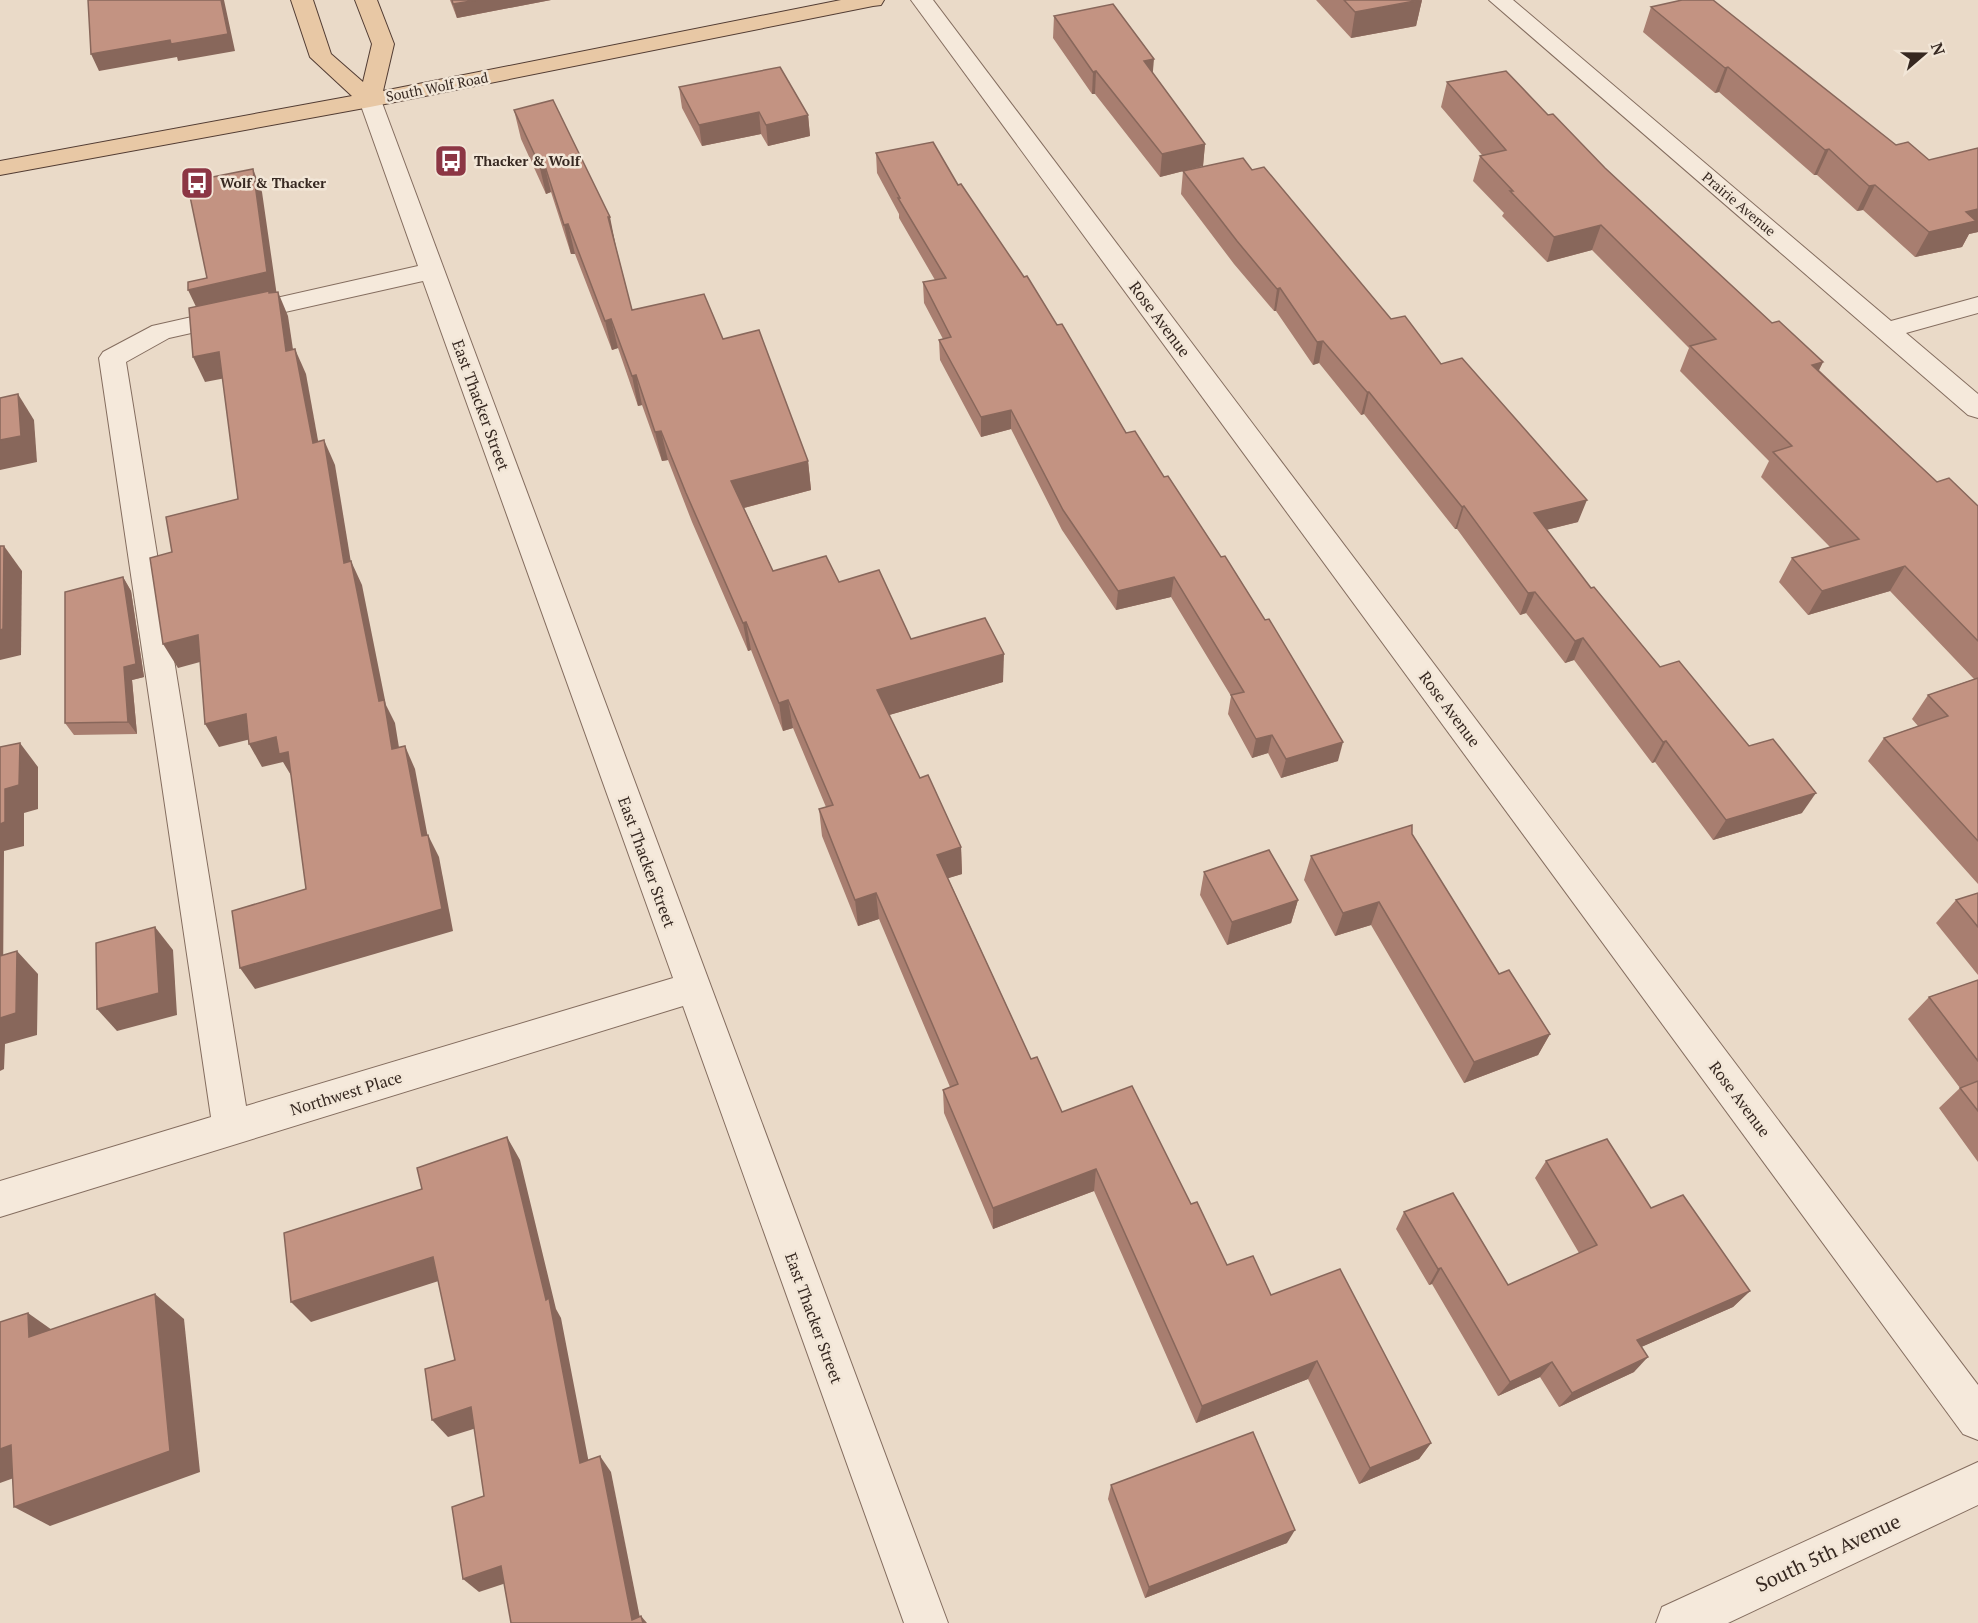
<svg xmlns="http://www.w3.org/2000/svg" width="1978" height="1623" viewBox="0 0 1978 1623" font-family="'PT Serif',serif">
<rect width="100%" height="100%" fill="#eadac8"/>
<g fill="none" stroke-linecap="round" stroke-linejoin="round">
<defs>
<g id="minor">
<path d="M 911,0 L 933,0 L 1978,1385 L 1978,1440 L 1963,1434 Z"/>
<path d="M 1489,0 L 1513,0 L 1891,321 L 1978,297 L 1978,313 L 1906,333 L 1978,394 L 1978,418 L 1968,415 Z"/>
<path d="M 370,93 L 378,95 L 381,100 L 948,1623 L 904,1623 L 683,1006 L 0,1217 L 0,1181 L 211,1117 L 99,358 L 103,352 L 152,326 L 418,266 L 359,100 L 362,95 ZM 423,281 L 673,978 L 246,1106 L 126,362 L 169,338 Z"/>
<path d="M 1978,1462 L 1978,1505 L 1728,1623 L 1656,1623 L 1662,1607 Z"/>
</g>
<path id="major" d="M 291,0 L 313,0 L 331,54 L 363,82 L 372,44 L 355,0 L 377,0 L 394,44 L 383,91 L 841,0 L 884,0 L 881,5 L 873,6 L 370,107 L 0,175 L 0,161 L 352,96 L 310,57 Z"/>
</defs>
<!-- minor casing -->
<use href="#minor" stroke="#846d5f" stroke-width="2"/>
<!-- major casing -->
<use href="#major" stroke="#523c33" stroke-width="2"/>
<!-- minor -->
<use href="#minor" fill="#f5e9db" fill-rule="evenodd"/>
<!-- major -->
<use href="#major" fill="#e8c8a5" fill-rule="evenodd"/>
</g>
<!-- wall -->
<g fill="#a87e70">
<path d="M 450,0 L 551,0 L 457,18 Z"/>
<path d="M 1316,0 L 1422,0 L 1416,26 L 1351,38 Z"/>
<path d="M 1651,7 L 1896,145 L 1929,160 L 1978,148 L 1978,232 L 1969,234 L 1962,247 L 1915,257 L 1863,210 L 1857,211 L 1817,175 L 1814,175 L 1719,92 L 1715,93 L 1643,32 Z"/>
<path d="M 1054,16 L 1205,144 L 1203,166 L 1160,177 L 1095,94 L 1092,94 L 1053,38 Z"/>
<path d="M 1447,82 L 1548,115 L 1772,323 L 1823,362 L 1819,370 L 1937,482 L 1978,506 L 1978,884 L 1868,761 L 1884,738 L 1918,726 L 1912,719 L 1928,695 L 1974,679 L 1890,591 L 1808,615 L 1779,582 L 1792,558 L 1830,547 L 1761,477 L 1769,461 L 1680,371 L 1689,348 L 1592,250 L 1547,262 L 1502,216 L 1504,213 L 1473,181 L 1480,156 L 1482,155 L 1441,107 Z"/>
<path d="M 679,87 L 808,115 L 810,136 L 768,146 L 761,134 L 702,146 L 682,108 Z"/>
<path d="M 514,110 L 616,247 L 632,310 L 723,339 L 808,461 L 811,490 L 744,508 L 773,571 L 839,582 L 911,639 L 1003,682 L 889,715 L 920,778 L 961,847 L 962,874 L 948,878 L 1031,1059 L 1062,1112 L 1191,1204 L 1227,1265 L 1271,1295 L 1431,1443 L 1419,1459 L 1359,1484 L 1308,1379 L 1196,1423 L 1094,1191 L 993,1229 L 944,1113 L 943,1090 L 950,1087 L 879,919 L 858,926 L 822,836 L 819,809 L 826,807 L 793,728 L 783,731 L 751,650 L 748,651 L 692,522 L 668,460 L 662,461 L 642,405 L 638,406 L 618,348 L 612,350 L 575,254 L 571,254 L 551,192 L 546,194 L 521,139 Z"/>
<path d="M 876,153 L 958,185 L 1057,325 L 1338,761 L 1281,778 L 1268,753 L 1252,758 L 1228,714 L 1231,696 L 1171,597 L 1116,610 L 1062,530 L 1011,429 L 981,437 L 940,360 L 939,340 L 943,339 L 924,303 L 923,282 L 935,280 L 899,218 L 899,214 L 877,173 Z"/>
<path d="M 1252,170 L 1391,319 L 1441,364 L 1578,522 L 1546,530 L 1591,588 L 1660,667 L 1802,813 L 1713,840 L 1655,762 L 1652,763 L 1574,660 L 1565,663 L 1526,613 L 1520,615 L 1457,529 L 1455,529 L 1364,414 L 1361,415 L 1319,363 L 1313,365 L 1276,311 L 1274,311 L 1234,264 L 1181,194 L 1183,171 Z"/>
<path d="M 123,577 L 131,591 L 144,677 L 132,680 L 137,734 L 74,735 L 65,723 Z"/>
<path d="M 1412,834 L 1499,974 L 1550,1034 L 1538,1055 L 1464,1083 L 1371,925 L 1335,936 L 1304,880 L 1311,856 Z"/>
<path d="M 1204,872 L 1298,900 L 1291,923 L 1227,945 L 1200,895 Z"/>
<path d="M 1978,893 L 1978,975 L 1936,923 L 1956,900 Z"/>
<path d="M 1978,980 L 1978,1162 L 1939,1108 L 1960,1088 L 1908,1019 L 1929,997 Z"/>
<path d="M 1546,1161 L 1651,1208 L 1750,1291 L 1733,1307 L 1641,1347 L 1634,1372 L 1559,1407 L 1540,1377 L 1498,1396 L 1432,1284 L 1429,1285 L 1396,1229 L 1404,1212 L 1508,1285 L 1579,1253 L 1535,1178 Z"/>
<path d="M 1111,1485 L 1287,1543 L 1145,1598 L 1108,1499 Z"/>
</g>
<!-- shaded-wall -->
<g fill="#88675b">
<path d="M 221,0 L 224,0 L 235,51 L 178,61 L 177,57 L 99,71 L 91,54 Z"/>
<path d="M 477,0 L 551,0 L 457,18 L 453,4 Z"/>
<path d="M 1422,0 L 1416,26 L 1351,38 L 1355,12 Z"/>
<path d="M 1154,59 L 1152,82 L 1144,61 Z"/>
<path d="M 1728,67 L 1719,92 L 1715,93 L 1725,68 Z"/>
<path d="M 1096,71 L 1095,94 L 1092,94 L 1093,72 Z"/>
<path d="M 759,112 L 761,134 L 702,146 L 699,125 Z"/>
<path d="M 808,115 L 810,136 L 768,146 L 766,125 Z"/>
<path d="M 1205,144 L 1203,166 L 1160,177 L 1162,154 Z"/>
<path d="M 1829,149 L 1817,175 L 1814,175 L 1825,150 Z"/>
<path d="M 544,163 L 551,192 L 546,194 L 539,164 Z"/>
<path d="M 253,169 L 262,192 L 277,296 L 199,313 L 188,290 L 267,272 Z"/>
<path d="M 1875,185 L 1863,210 L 1857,211 L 1869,186 Z"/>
<path d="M 1978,209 L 1978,232 L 1969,234 L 1962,247 L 1915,257 L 1929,232 L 1966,212 Z"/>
<path d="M 608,217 L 610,217 L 616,247 L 614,247 Z"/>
<path d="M 568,224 L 575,254 L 571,254 L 564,225 Z"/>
<path d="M 1601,225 L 1592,250 L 1547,262 L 1554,237 Z"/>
<path d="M 1280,288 L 1276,311 L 1274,311 L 1277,289 Z"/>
<path d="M 278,292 L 288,316 L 297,376 L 286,351 Z"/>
<path d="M 611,319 L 618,348 L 612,350 L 605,321 Z"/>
<path d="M 1323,341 L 1319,363 L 1313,365 L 1317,342 Z"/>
<path d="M 295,349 L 306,374 L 323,468 L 313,443 Z"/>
<path d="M 219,352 L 231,377 L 205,382 L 193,357 Z"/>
<path d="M 1823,362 L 1811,386 L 1812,365 Z"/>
<path d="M 636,375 L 642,405 L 638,406 L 632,376 Z"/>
<path d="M 1367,392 L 1369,392 L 1364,414 L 1361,415 Z"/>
<path d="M 18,394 L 34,420 L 37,462 L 0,470 L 0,440 Z"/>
<path d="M 1011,410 L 1011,429 L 981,437 L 981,417 Z"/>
<path d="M 661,431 L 668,460 L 662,461 L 655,432 Z"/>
<path d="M 324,440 L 335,465 L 355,587 L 344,563 Z"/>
<path d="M 808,461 L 811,490 L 736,510 L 731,481 Z"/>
<path d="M 1587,500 L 1578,522 L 1525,535 L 1534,513 Z"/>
<path d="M 1464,506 L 1457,529 L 1455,529 L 1462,507 Z"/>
<path d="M 4,546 L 22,571 L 21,655 L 0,660 L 0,630 Z"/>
<path d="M 351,561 L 362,585 L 386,705 L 395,723 L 403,772 L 392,749 L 379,701 Z"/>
<path d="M 1905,566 L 1890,591 L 1808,615 L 1822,591 Z"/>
<path d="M 123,577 L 131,591 L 144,677 L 132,680 L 137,734 L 128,722 L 124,667 Z"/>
<path d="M 1174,577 L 1171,597 L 1116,610 L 1118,591 Z"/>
<path d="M 1535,592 L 1526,613 L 1520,615 L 1528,593 Z"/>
<path d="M 746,622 L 751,650 L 748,651 L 743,623 Z"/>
<path d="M 198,635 L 211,659 L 178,668 L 163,644 Z"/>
<path d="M 1583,638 L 1574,660 L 1565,663 L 1575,641 Z"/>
<path d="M 1004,654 L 1003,682 L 879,718 L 877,690 Z"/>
<path d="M 788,700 L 793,728 L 783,731 L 779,703 Z"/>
<path d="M 246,714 L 259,737 L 219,747 L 205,724 Z"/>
<path d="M 1272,735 L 1268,753 L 1252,758 L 1256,739 Z"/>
<path d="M 276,737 L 288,752 L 292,777 L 283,762 L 262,767 L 249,744 Z"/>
<path d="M 1666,741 L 1655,762 L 1652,763 L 1663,742 Z"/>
<path d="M 1343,742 L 1338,761 L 1281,778 L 1286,759 Z"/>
<path d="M 20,743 L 38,767 L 38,809 L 24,813 L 24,846 L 4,851 L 3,983 L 0,979 L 0,824 L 5,789 Z"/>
<path d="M 405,746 L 415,769 L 432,859 L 422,836 Z"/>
<path d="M 1816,793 L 1802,813 L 1713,840 L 1726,820 Z"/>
<path d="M 428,835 L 439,857 L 453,931 L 255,989 L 240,968 Z"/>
<path d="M 961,847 L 962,874 L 939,881 L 937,855 Z"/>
<path d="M 876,893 L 879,919 L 858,926 L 855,900 Z"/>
<path d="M 1298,900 L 1291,923 L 1227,945 L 1232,922 Z"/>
<path d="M 1379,902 L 1371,925 L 1335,936 L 1343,913 Z"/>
<path d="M 155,927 L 173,950 L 177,1015 L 117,1031 L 97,1009 Z"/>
<path d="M 17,951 L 38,974 L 37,1035 L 5,1044 L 4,1069 L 0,1071 L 0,1018 Z"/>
<path d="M 1550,1034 L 1538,1055 L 1464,1083 L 1474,1062 Z"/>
<path d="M 507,1137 L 520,1160 L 556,1309 L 561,1318 L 592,1479 L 580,1463 L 546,1300 Z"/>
<path d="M 1096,1169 L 1094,1191 L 993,1229 L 993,1208 Z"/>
<path d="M 433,1257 L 448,1278 L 311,1322 L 291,1302 Z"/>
<path d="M 1441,1268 L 1432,1284 L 1429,1285 L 1438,1269 Z"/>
<path d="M 1750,1291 L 1733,1307 L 1623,1355 L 1637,1340 Z"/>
<path d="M 155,1294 L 184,1319 L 200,1472 L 50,1526 L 14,1507 Z"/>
<path d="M 28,1313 L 62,1337 L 29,1337 Z"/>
<path d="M 1648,1357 L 1634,1372 L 1559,1407 L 1572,1393 Z"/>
<path d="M 1317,1361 L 1308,1379 L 1196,1423 L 1202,1406 Z"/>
<path d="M 1552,1362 L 1540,1377 L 1498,1396 L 1510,1382 Z"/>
<path d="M 471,1407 L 486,1425 L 448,1437 L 432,1420 Z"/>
<path d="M 1431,1443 L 1419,1459 L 1359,1484 L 1370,1468 Z"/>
<path d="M 11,1445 L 47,1466 L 0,1483 L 0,1449 Z"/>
<path d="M 600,1456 L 611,1472 L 641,1623 L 632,1620 Z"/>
<path d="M 1295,1530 L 1287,1543 L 1145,1598 L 1149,1587 Z"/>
<path d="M 501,1566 L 515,1580 L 479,1592 L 463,1579 Z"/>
<path d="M 641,1616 L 647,1623 L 643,1623 Z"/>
</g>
<!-- building -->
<g fill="#c39382" stroke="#88675b" stroke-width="1.5">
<path d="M 88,0 L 221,0 L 228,34 L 171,44 L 170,40 L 91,54 Z"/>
<path d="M 452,0 L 477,0 L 453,4 Z"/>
<path d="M 1344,0 L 1420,0 L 1355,12 Z"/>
<path d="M 1682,0 L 1713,0 L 1896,145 L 1908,142 L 1929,160 L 1978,148 L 1978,209 L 1966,212 L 1976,221 L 1929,232 L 1875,185 L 1869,186 L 1829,149 L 1825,150 L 1728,67 L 1725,68 L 1651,7 Z"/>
<path d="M 1113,4 L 1154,59 L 1144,61 L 1205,144 L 1162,154 L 1096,71 L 1093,72 L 1054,16 Z"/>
<path d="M 780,67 L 808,115 L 766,125 L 759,112 L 699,125 L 679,87 Z"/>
<path d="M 1506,71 L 1548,115 L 1553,114 L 1605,168 L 1772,323 L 1779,321 L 1823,362 L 1812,365 L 1937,482 L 1949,478 L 1978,506 L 1978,641 L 1905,566 L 1822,591 L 1792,558 L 1859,539 L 1773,452 L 1792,446 L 1690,346 L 1716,339 L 1601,225 L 1554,237 L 1510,191 L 1513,191 L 1480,156 L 1506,150 L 1447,82 Z"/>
<path d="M 553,100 L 610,217 L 608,217 L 632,310 L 704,294 L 723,339 L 759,330 L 808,461 L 731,481 L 773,571 L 826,556 L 839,582 L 879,570 L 911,639 L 985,618 L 1004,654 L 877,690 L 920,778 L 928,775 L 961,847 L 937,855 L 1031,1059 L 1037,1057 L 1062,1112 L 1132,1086 L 1191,1204 L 1197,1202 L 1227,1265 L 1253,1256 L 1271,1295 L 1340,1269 L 1431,1443 L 1370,1468 L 1317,1361 L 1202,1406 L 1096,1169 L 993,1208 L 943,1090 L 958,1084 L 876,893 L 855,900 L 819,809 L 833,805 L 788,700 L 779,703 L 746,622 L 743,623 L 686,493 L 661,431 L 655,432 L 636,375 L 632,376 L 611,319 L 605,321 L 568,224 L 564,225 L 544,163 L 539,164 L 514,110 Z"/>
<path d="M 933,142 L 958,185 L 961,184 L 1024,277 L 1027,276 L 1057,325 L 1062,324 L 1126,433 L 1135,431 L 1164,477 L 1168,476 L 1221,557 L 1225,556 L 1265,620 L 1269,619 L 1343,742 L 1286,759 L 1272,735 L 1256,739 L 1231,695 L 1244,692 L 1174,577 L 1118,591 L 1063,510 L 1011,410 L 981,417 L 939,340 L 951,337 L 923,282 L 946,278 L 898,198 L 900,198 L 876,153 Z"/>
<path d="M 1243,158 L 1252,170 L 1264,167 L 1391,319 L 1405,316 L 1441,364 L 1462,358 L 1587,500 L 1534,513 L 1591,588 L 1594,587 L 1660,667 L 1679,661 L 1749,746 L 1773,739 L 1816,793 L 1726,820 L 1666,741 L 1663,742 L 1583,638 L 1575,641 L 1535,592 L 1528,593 L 1464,506 L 1462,507 L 1369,392 L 1367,392 L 1323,341 L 1317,342 L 1280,288 L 1277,289 L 1237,241 L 1183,171 Z"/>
<path d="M 253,169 L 267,272 L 188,290 L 188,282 L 207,278 L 187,182 Z"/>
<path d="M 269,291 L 269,293 L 278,292 L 286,351 L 295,349 L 313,443 L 324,440 L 344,563 L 351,561 L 379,701 L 384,700 L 392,749 L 405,746 L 422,836 L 428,835 L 442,909 L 240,968 L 232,911 L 306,889 L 288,752 L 279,754 L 276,737 L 249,744 L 246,714 L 205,724 L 198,635 L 163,644 L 150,558 L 172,552 L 166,517 L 238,499 L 219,352 L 193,357 L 189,308 Z"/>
<path d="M 18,394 L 21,436 L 0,440 L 0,398 Z"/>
<path d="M 0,546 L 4,546 L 3,629 L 0,630 Z"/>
<path d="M 123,577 L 136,664 L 124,667 L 128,722 L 65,723 L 65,592 Z"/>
<path d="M 1978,678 L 1978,841 L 1884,738 L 1948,716 L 1928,695 Z"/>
<path d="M 20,743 L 19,785 L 5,789 L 5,822 L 0,824 L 0,747 Z"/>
<path d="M 1412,825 L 1412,834 L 1499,974 L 1509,970 L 1550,1034 L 1474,1062 L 1379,902 L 1343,913 L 1311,856 Z"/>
<path d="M 1269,850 L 1298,900 L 1232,922 L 1204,872 Z"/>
<path d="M 1978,893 L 1978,927 L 1956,900 Z"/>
<path d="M 155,927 L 159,993 L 97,1009 L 96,943 Z"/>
<path d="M 17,951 L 16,1013 L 0,1018 L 0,956 Z"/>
<path d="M 1978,980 L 1978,1061 L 1929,997 Z"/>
<path d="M 1978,1081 L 1978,1111 L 1960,1088 Z"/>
<path d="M 507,1137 L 546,1300 L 549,1298 L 580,1463 L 600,1456 L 632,1620 L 641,1616 L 643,1623 L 511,1623 L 501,1566 L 463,1579 L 452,1507 L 484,1496 L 471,1407 L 432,1420 L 425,1369 L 455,1360 L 433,1257 L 291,1302 L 284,1233 L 422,1189 L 417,1168 Z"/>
<path d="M 1607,1139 L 1651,1208 L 1683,1195 L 1750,1291 L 1637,1340 L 1648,1357 L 1572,1393 L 1552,1362 L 1510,1382 L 1441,1268 L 1438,1269 L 1404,1212 L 1453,1193 L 1508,1285 L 1597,1245 L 1546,1161 Z"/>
<path d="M 155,1294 L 170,1451 L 14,1507 L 11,1445 L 0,1449 L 0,1322 L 28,1313 L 29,1337 Z"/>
<path d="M 1253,1432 L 1295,1530 L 1149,1587 L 1111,1485 Z"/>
</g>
<!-- icons -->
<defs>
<symbol id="bus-square" viewBox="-11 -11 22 22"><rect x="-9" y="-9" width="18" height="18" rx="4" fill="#8c3644" stroke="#f2e6d7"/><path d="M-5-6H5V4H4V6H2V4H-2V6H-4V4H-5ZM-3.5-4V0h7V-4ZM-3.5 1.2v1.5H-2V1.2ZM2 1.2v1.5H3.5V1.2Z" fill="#fff"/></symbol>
</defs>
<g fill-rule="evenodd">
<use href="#bus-square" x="432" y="142" width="38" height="38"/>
<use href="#bus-square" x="178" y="164" width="38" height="38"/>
</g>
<g text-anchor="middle" stroke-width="5" stroke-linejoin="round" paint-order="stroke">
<!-- far-street labels -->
<g font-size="14" fill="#362821" stroke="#f2e6d7">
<text transform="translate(437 87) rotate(-11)" y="5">South Wolf Road</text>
<text transform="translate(1739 204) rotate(40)" y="5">Prairie Avenue</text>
</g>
<!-- far-poi labels -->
<g font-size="14" font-weight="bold" fill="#362821" stroke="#f2e6d7" text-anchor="start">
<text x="474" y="166">Thacker &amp; Wolf</text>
<text x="220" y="188">Wolf &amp; Thacker</text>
</g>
<!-- street labels -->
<g font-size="16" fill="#362821" stroke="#f2e6d7">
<text transform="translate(1160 319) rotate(53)" y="6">Rose Avenue</text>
<text transform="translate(481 405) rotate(70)" y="6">East Thacker Street</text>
<text transform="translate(1450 709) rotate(53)" y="6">Rose Avenue</text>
<text transform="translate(647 862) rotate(70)" y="6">East Thacker Street</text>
<text transform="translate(346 1093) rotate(-17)" y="6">Northwest Place</text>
<text transform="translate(1740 1099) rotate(53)" y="6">Rose Avenue</text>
<text transform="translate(814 1318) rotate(70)" y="6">East Thacker Street</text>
</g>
<!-- near-street labels -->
<g font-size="20" fill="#362821" stroke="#f2e6d7">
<text transform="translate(1828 1553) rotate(-25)" y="7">South 5th Avenue</text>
</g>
</g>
<!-- north arrow -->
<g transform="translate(1924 54) rotate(70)" stroke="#f2e6d7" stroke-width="4.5" paint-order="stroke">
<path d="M0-4.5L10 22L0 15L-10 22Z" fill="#362821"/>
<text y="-9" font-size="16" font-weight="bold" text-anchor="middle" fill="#362821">N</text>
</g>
</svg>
